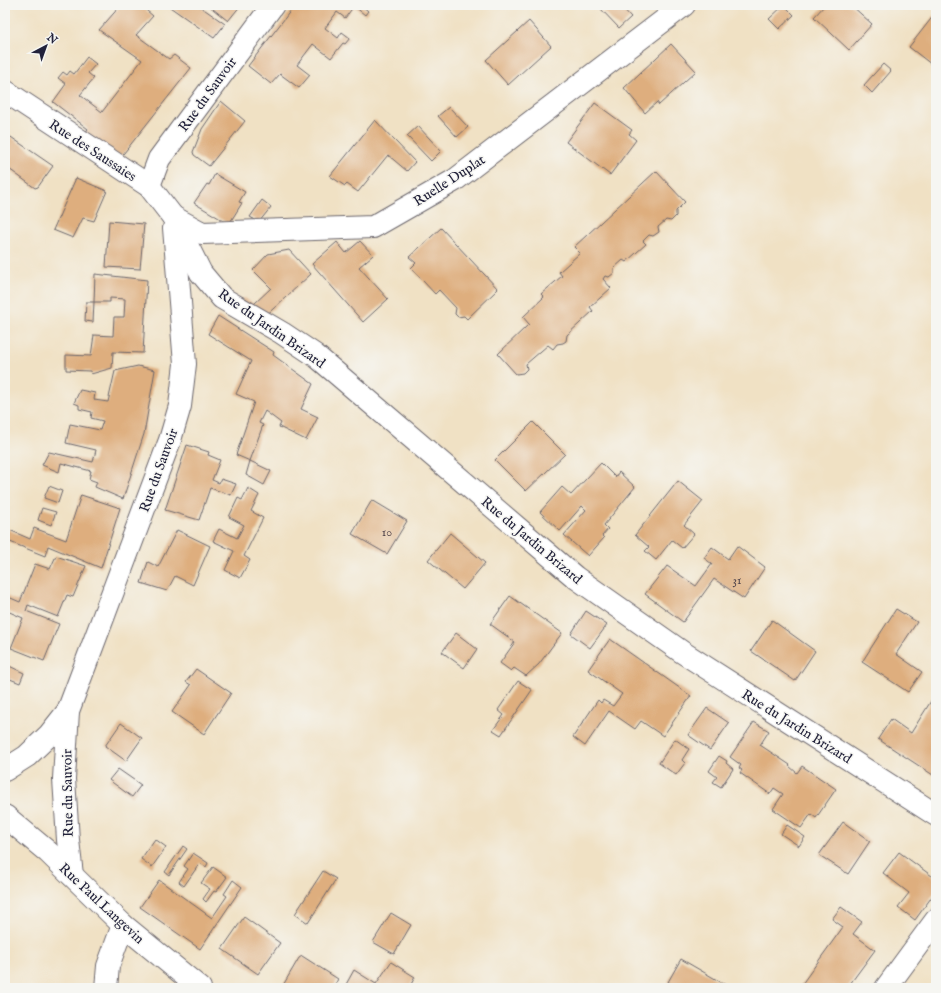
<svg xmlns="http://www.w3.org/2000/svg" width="941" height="993" viewBox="0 0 941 993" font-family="'IM FELL English',serif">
<rect width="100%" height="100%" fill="#f6f6f2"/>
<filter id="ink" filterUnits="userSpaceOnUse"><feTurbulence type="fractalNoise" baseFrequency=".025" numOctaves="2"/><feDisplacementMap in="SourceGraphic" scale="8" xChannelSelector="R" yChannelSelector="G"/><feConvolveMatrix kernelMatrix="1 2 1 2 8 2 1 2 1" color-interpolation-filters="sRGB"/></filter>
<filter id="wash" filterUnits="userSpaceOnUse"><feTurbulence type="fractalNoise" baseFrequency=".012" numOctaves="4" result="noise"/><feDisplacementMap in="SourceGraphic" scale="16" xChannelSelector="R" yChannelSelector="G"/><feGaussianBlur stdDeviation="0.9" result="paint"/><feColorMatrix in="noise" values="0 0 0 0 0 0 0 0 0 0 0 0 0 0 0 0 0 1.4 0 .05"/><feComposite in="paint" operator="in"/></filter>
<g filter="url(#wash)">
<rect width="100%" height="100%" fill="#f0e1c4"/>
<g id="blocks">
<!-- building -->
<g fill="#deae7e">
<path d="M 121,5 L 140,5 L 153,16 L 136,35 L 169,59 L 174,55 L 191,68 L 120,158 L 85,133 L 88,129 L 53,102 L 66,84 L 58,78 L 63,72 L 67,75 L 70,71 L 74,74 L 87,57 L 96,64 L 88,73 L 94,78 L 80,95 L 102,112 L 142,60 L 99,30 Z"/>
<path d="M 167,5 L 198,5 L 225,24 L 214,38 Z"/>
<path d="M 208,5 L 241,5 L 228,21 Z"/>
<path d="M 295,5 L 361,5 L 368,11 L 365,15 L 354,6 L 345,18 L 337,12 L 325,28 L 338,38 L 342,32 L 350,38 L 345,44 L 343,43 L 331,58 L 313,44 L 297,65 L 310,75 L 299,88 L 280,74 L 271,84 L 248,66 Z"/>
<path d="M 601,5 L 620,5 L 631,17 L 619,28 L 599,7 Z"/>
<path d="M 784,5 L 794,15 L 779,29 L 769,19 Z"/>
<path d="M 825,5 L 851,5 L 872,24 L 849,50 L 814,17 Z"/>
<path d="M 934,15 L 936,17 L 936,68 L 909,47 Z"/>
<path d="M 529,21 L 551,46 L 508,85 L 486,60 Z"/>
<path d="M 671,44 L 696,71 L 659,105 L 657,102 L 645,113 L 624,88 Z"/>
<path d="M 883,64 L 891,71 L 872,93 L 864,85 Z"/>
<path d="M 221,101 L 245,121 L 209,166 L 194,155 L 193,152 L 202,129 Z"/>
<path d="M 595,103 L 632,130 L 629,134 L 636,140 L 610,175 L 566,142 Z"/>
<path d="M 449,107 L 468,127 L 457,137 L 438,116 Z"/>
<path d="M 375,120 L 415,162 L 407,171 L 388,155 L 358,192 L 347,184 L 345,186 L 330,176 Z"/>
<path d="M 418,126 L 441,151 L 431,161 L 407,136 Z"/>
<path d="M 5,133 L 53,166 L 38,187 L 35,188 L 5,166 Z"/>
<path d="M 656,171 L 685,202 L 676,211 L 676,216 L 671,221 L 666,220 L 658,227 L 659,232 L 653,236 L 649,235 L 643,241 L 646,244 L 626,262 L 623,260 L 614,268 L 614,273 L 609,277 L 605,276 L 603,279 L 611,288 L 590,307 L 593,311 L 567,335 L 566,341 L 563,343 L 557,344 L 553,349 L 548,345 L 526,364 L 527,369 L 523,373 L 516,374 L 498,354 L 529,324 L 523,317 L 544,297 L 541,294 L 562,276 L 559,272 L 580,253 L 574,247 Z"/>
<path d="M 215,174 L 245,192 L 239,202 L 242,203 L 229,224 L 194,203 L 207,184 L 209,185 Z"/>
<path d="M 76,178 L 107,191 L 94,221 L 83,218 L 73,238 L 53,230 Z"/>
<path d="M 262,200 L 271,207 L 259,222 L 250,217 Z"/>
<path d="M 109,221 L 144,224 L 140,269 L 106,267 Z"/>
<path d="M 441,228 L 498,289 L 467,319 L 464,316 L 458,317 L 455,314 L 456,308 L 439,290 L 435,294 L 411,268 L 416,263 L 409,257 Z"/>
<path d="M 360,241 L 373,255 L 359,267 L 388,299 L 363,322 L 312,264 L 337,242 L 346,253 Z"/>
<path d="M 289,250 L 311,274 L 261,320 L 231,302 L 245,298 L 254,304 L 271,288 L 253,270 L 268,254 Z"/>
<path d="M 95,274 L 147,280 L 143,353 L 113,352 L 112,368 L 91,374 L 90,371 L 66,370 L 66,355 L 91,356 L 94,335 L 113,336 L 114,317 L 124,317 L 125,299 L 110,298 L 110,302 L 94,302 L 93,322 L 85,321 L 86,302 L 94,302 Z"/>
<path d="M 218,316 L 274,352 L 273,355 L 313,384 L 301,409 L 318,417 L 306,440 L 279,427 L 281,423 L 265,411 L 259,423 L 263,425 L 250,461 L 236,455 L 254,402 L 236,394 L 251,361 L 208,334 Z"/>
<path d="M 138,366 L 155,370 L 144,434 L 123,499 L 95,487 L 97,482 L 89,479 L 91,471 L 61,463 L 59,472 L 42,465 L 49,452 L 93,462 L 96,450 L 66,443 L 70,424 L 100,430 L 103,421 L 91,418 L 92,412 L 79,409 L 79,405 L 74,403 L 80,390 L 95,393 L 94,400 L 108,402 L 115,371 Z"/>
<path d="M 533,422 L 565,454 L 526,491 L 495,460 Z"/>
<path d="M 187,445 L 209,452 L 208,455 L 220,460 L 212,480 L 219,483 L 221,479 L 236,484 L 231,495 L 210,488 L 199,520 L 165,510 Z"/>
<path d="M 250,461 L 271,471 L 264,485 L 246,475 Z"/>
<path d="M 601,463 L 615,477 L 619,472 L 635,487 L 604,525 L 608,529 L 602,536 L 604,538 L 588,556 L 564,535 L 586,510 L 582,506 L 560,531 L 540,512 L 562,487 L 571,495 Z"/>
<path d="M 678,481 L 703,501 L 684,525 L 694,534 L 682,548 L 672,540 L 656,560 L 645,551 L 649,547 L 635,535 Z"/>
<path d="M 49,486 L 62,491 L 58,503 L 44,498 Z"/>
<path d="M 248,488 L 259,495 L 251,511 L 263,518 L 244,556 L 250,560 L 240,578 L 225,570 L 234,551 L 213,541 L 219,529 L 237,538 L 244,525 L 229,517 L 238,498 L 242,500 Z"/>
<path d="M 81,495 L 120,508 L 101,568 L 48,546 L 45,556 L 5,540 L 5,528 L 30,539 L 34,528 L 66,540 Z"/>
<path d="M 372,500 L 407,521 L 387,554 L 352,534 Z"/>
<path d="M 42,508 L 56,512 L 51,525 L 38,520 Z"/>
<path d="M 177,530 L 210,546 L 193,585 L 175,576 L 167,591 L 141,583 L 148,562 L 158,567 Z"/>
<path d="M 450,533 L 485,563 L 463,589 L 428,560 Z"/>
<path d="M 737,546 L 765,567 L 744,599 L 714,579 L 683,622 L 645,594 L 667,566 L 696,586 L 712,564 L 704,558 L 712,547 L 728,559 Z"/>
<path d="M 56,556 L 86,566 L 73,597 L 67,595 L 58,617 L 28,605 L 26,611 L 59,624 L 44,661 L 11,648 L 23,618 L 5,610 L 5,597 L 6,596 L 20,602 L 35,564 L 50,569 Z"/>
<path d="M 510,596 L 562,633 L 539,664 L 526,676 L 514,668 L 511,671 L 500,663 L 515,642 L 490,624 Z"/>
<path d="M 896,609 L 917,622 L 896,654 L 922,672 L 908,692 L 862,662 Z"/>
<path d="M 586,611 L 607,625 L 590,648 L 571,634 Z"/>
<path d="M 772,620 L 815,651 L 795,681 L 751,651 Z"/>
<path d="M 456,633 L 477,649 L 464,668 L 442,652 Z"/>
<path d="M 610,639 L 691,696 L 663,736 L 641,721 L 635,729 L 609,711 L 585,746 L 573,737 L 598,700 L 601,703 L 603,700 L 613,706 L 622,694 L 588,670 Z"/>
<path d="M 5,664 L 24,673 L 20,683 L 5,677 Z"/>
<path d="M 196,669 L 231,693 L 204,734 L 172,712 L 191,685 L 186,682 Z"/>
<path d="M 518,681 L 532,690 L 501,735 L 493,730 L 504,715 L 498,710 Z"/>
<path d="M 936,693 L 936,771 L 933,775 L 878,739 L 891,719 L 911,733 Z"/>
<path d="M 707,708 L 729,723 L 710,750 L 688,735 Z"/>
<path d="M 754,722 L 769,731 L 760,745 L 790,765 L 789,766 L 797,773 L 802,766 L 836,789 L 816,818 L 811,814 L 801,828 L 773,809 L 783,794 L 774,788 L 770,794 L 740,773 L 742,770 L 739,768 L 741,765 L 730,757 Z"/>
<path d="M 121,723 L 142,738 L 126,761 L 105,746 Z"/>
<path d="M 675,739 L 689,749 L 682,760 L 685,763 L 676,775 L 659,763 Z"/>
<path d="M 719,756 L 727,761 L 726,763 L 733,769 L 721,787 L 713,782 L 717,777 L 709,771 Z"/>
<path d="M 118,769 L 141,785 L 132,797 L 109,780 Z"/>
<path d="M 843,822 L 870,841 L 848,874 L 819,855 Z"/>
<path d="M 787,825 L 805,837 L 799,846 L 781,834 Z"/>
<path d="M 155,839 L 166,847 L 152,867 L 141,859 Z"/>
<path d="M 183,846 L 187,849 L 169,875 L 165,872 Z"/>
<path d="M 899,852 L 936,879 L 936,891 L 915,920 L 898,907 L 909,893 L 883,873 Z"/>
<path d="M 193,853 L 208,863 L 206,867 L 200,863 L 184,886 L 179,882 L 188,869 L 184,866 Z"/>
<path d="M 213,867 L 227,877 L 216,892 L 214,891 L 206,902 L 203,899 L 210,889 L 201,883 Z"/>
<path d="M 323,871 L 336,879 L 308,923 L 295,914 Z"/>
<path d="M 159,880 L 212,918 L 227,896 L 224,894 L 233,880 L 242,887 L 200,949 L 140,907 Z"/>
<path d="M 841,907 L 862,922 L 853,934 L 875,950 L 847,988 L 799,988 L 843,927 L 832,919 Z"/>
<path d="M 391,913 L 411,925 L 394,954 L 373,942 Z"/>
<path d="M 244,917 L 280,943 L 258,974 L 222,949 Z"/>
<path d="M 302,956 L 338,979 L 333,988 L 282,987 L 299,958 Z"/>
<path d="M 681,959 L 712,977 L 731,988 L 679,988 L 668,982 Z"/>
<path d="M 391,962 L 415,977 L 409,988 L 344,988 L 354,970 L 376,984 Z"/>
<path d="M 936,981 L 936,988 L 932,988 L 931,987 Z"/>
</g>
</g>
</g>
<g filter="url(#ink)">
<use href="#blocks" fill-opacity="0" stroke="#6a656b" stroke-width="1"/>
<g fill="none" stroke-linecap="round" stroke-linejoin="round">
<defs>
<g id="minor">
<path d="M 5,91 L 149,186 L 173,217 L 201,273 L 222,298 L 282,333 L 315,355 L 575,577 L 682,652 L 936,815"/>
<path d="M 149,186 L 159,159 L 273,5"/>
<path d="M 173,217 L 202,233 L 373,227 L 455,180 L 684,5"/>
<path d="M 5,770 L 27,756 L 49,735 L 68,711"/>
<path d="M 5,816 L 48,852 L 123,925 L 200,988"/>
<path d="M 72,875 L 68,840 L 64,779 L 68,711 L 170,440 L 180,406 L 185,364 L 174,228"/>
<path d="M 106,988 L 108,966 L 123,925"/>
<path d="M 886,988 L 936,920"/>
</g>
</defs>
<!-- minor casing -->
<use href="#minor" stroke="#6a656b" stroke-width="24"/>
<!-- minor -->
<use href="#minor" stroke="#fff" stroke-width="22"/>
</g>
</g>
<g text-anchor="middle" stroke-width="3" stroke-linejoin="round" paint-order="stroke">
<!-- number labels -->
<g font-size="12" fill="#51454c">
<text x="387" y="536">10</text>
<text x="737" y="584">31</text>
</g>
<!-- street labels -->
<g font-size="14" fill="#22223b" stroke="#f6f6f2">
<text transform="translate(207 94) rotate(-54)" y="5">Rue du Sauvoir</text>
<text transform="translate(93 150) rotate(33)" y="5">Rue des Saussaies</text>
<text transform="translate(449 180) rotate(-33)" y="5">Ruelle Duplat</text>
<text transform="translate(272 328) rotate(35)" y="5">Rue du Jardin Brizard</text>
<text transform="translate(158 470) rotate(-70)" y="5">Rue du Sauvoir</text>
<text transform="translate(532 540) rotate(40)" y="5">Rue du Jardin Brizard</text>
<text transform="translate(797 726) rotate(32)" y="5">Rue du Jardin Brizard</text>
<text transform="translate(67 793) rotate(-91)" y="5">Rue du Sauvoir</text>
<text transform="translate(102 903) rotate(43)" y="5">Rue Paul Langevin</text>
</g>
</g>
<!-- margin -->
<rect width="941" height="993" fill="none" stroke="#f6f6f2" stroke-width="20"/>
<!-- north arrow -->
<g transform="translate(46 46) rotate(41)" stroke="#f6f6f2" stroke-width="3" paint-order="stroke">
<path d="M0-3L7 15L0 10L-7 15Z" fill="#22223b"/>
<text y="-6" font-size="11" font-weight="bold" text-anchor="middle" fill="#22223b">N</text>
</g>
</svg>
